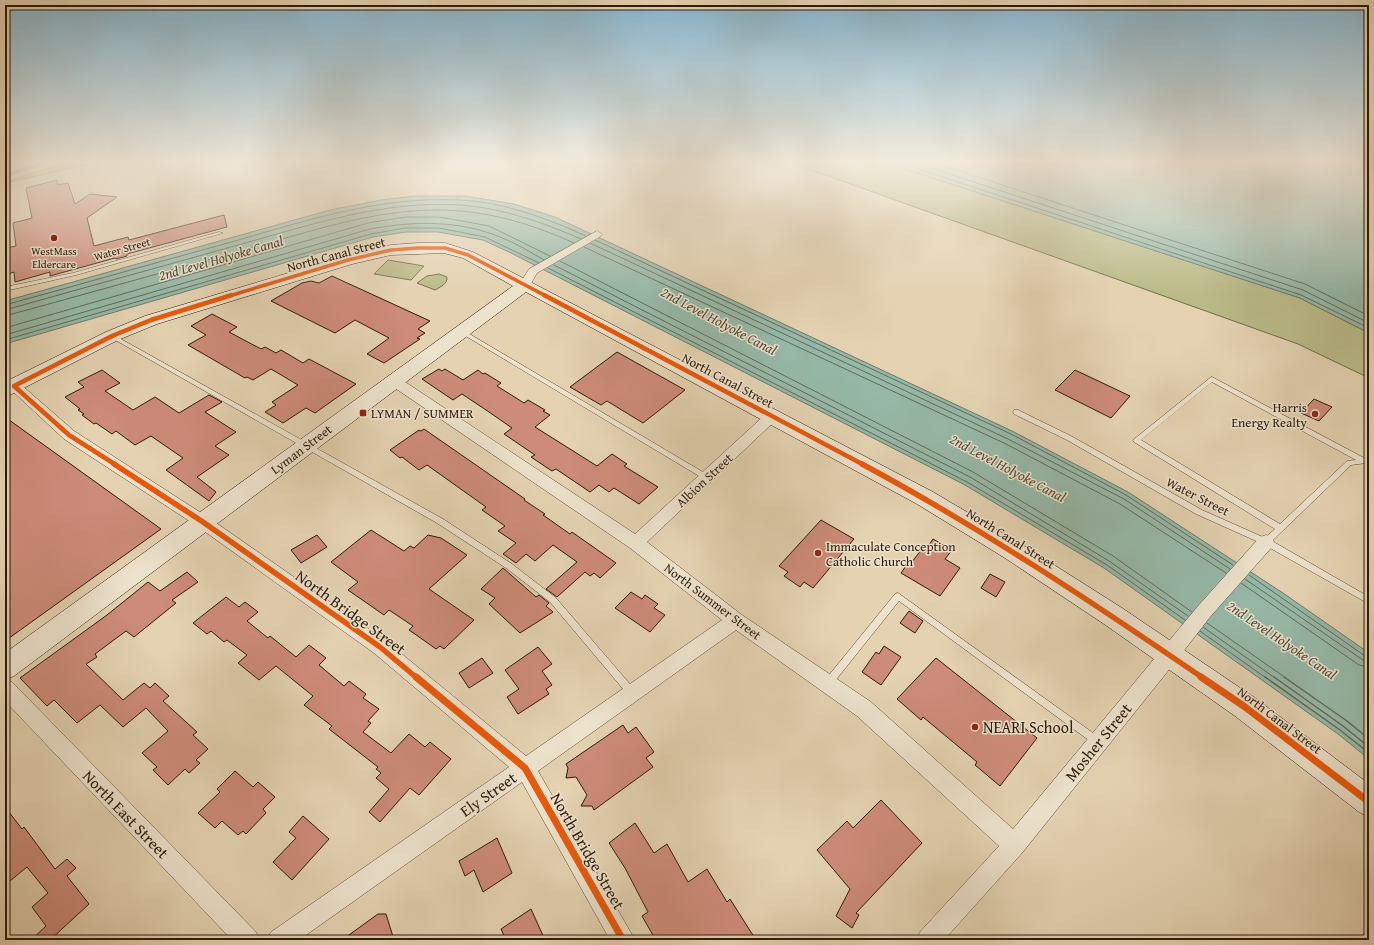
<svg xmlns="http://www.w3.org/2000/svg" width="1374" height="945" viewBox="0 0 1374 945" font-family="'Gentium Book Plus',serif">
<rect width="100%" height="100%" fill="#e4d2b1"/>
<filter id="stains"><feTurbulence type="fractalNoise" baseFrequency=".005" numOctaves="4"/><feColorMatrix values="0 0 0 0 .2 0 0 0 0 .09 0 0 0 0 .02 0 0 0 .5 -.17"/></filter>
<radialGradient id="worn" r=".72"><stop offset=".6" stop-color="#630" stop-opacity="0"/><stop offset="1" stop-color="#630" stop-opacity=".3"/></radialGradient>
<!-- green -->
<g fill="#baba88" stroke="#736a48">
<path d="M 68,162 L 98,162 L 5,183 L 5,182 Z"/>
<path d="M 789,162 L 884,162 L 1300,298 L 1369,333 L 1369,378 L 1298,344 Z"/>
<path d="M 388,260 L 424,266 L 411,280 L 374,274 Z"/>
<path d="M 439,274 L 447,277 C 448,284 440,287 435,290 L 417,283 L 427,276 Z"/>
</g>
<!-- water -->
<g fill="#96b8a7" stroke="#6c7968">
<path d="M 884,162 L 1369,162 L 1369,333 L 1300,298 Z"/>
<path d="M 415,196 L 465,196 L 514,204 L 555,217 L 1012,431 L 1128,492 L 1283,593 L 1369,653 L 1369,759 L 1338,734 L 1104,568 L 965,485 L 509,252 L 483,240 L 438,232 L 406,232 L 373,237 L 5,344 L 5,301 L 330,210 L 381,200 Z"/>
</g>
<g fill="none" stroke-linecap="round" stroke-linejoin="round">
<!-- shore-far1 -->
<g stroke="#616958" stroke-width="1">
<path d="M 897,162 L 1301,295 L 1369,328"/>
<path d="M 913,162 L 1303,290 L 1369,323"/>
<path d="M 932,162 L 1305,284 L 1369,316"/>
<path d="M 595,240 L 1011,434 L 1126,495 L 1233,565"/>
<path d="M 590,243 L 1008,439 L 1124,499 L 1230,569"/>
<path d="M 584,247 L 1006,444 L 1120,504 L 1226,573"/>
<path d="M 560,261 L 973,472 L 1113,556 L 1192,612"/>
<path d="M 554,265 L 970,477 L 1109,561 L 1188,616"/>
<path d="M 548,268 L 967,482 L 1107,565 L 1185,620"/>
<path d="M 5,305 C 82,284 158,262 235,241 C 308,220 382,196 459,200 C 504,202 546,218 586,236"/>
<path d="M 5,310 C 83,288 160,267 238,245 C 310,225 384,200 460,205 C 502,208 542,222 581,239"/>
<path d="M 5,316 C 86,294 167,271 247,249 C 309,232 372,210 437,210 C 485,210 530,223 574,243"/>
<path d="M 5,328 L 368,223 L 405,217 L 438,217 L 457,220 L 489,226 L 550,256"/>
<path d="M 5,335 L 370,229 C 413,221 459,220 500,237 C 516,243 530,252 544,260"/>
<path d="M 5,340 L 371,234 L 405,228 L 439,228 L 485,237 L 539,263"/>
<path d="M 1249,575 L 1365,656 L 1369,656"/>
<path d="M 1245,579 L 1363,660 L 1369,661"/>
<path d="M 1241,583 L 1359,665 L 1369,667"/>
<path d="M 1207,623 L 1286,678"/>
<path d="M 1203,627 L 1275,678"/>
<path d="M 1200,631 L 1266,678"/>
</g>
<!-- shore -->
<g stroke="#616958" stroke-width="1.5">
<path d="M 1265,677 L 1340,730 L 1369,753"/>
<path d="M 1274,677 L 1343,726 L 1369,747"/>
<path d="M 1284,677 L 1347,721 L 1369,739"/>
</g>
<!-- stream -->
<path stroke="#6c7968" stroke-width="3.5" d="M 5,175 L 48,162"/>
</g>
<!-- building -->
<g fill="#cd8b79" stroke="#2c1a09">
<path d="M 57,180 L 58,185 L 68,183 L 75,204 L 90,194 L 117,197 L 87,218 L 94,246 L 128,237 L 129,240 L 224,215 L 227,227 L 127,254 L 127,256 L 116,259 L 115,258 L 50,276 L 50,272 L 15,282 L 14,272 L 5,275 L 5,248 L 16,246 L 13,223 L 32,218 L 26,188 Z"/>
<path d="M 332,276 L 430,321 L 418,329 L 425,333 L 417,338 L 420,339 L 384,363 L 367,354 L 389,338 L 355,320 L 335,333 L 271,301 L 302,283 L 311,281 L 319,283 Z"/>
<path d="M 212,314 L 237,327 L 229,332 L 261,349 L 265,347 L 276,353 L 281,350 L 303,363 L 309,359 L 356,384 L 315,413 L 306,408 L 283,423 L 265,412 L 276,405 L 272,402 L 298,385 L 271,369 L 253,380 L 247,377 L 245,378 L 188,345 L 206,335 L 191,326 Z"/>
<path d="M 617,352 L 685,390 L 643,423 L 607,401 L 601,405 L 570,387 Z"/>
<path d="M 439,369 L 442,371 L 445,369 L 463,380 L 478,370 L 483,374 L 485,373 L 501,383 L 497,386 L 524,403 L 528,400 L 545,410 L 543,411 L 550,415 L 535,427 L 597,466 L 612,454 L 627,464 L 624,466 L 658,487 L 639,504 L 614,488 L 609,492 L 599,485 L 590,492 L 556,469 L 552,471 L 531,457 L 535,455 L 504,434 L 512,428 L 489,412 L 462,394 L 453,400 L 422,379 Z"/>
<path d="M 102,370 L 120,383 L 105,391 L 133,410 L 155,397 L 179,413 L 209,395 L 222,402 L 205,412 L 236,432 L 215,446 L 229,455 L 197,477 L 216,492 L 209,501 L 166,470 L 183,458 L 151,436 L 135,445 L 116,431 L 112,434 L 96,423 L 94,424 L 82,415 L 84,414 L 78,410 L 80,409 L 65,397 L 84,387 L 78,382 Z"/>
<path d="M 1075,370 L 1130,396 L 1111,418 L 1055,390 Z"/>
<path d="M 1314,399 L 1332,407 L 1319,421 L 1301,413 Z"/>
<path d="M 5,417 L 161,529 L 5,641 Z"/>
<path d="M 424,429 L 525,499 L 524,500 L 545,514 L 543,515 L 570,534 L 572,532 L 616,563 L 600,578 L 594,573 L 590,576 L 585,572 L 557,597 L 546,589 L 577,562 L 553,545 L 535,561 L 526,554 L 516,563 L 503,554 L 516,543 L 498,531 L 505,526 L 482,510 L 486,507 L 427,465 L 419,470 L 402,457 L 400,458 L 390,450 L 419,430 L 421,431 Z"/>
<path d="M 821,520 L 854,539 L 813,588 L 804,582 L 800,587 L 784,576 L 788,572 L 779,566 Z"/>
<path d="M 371,530 L 404,551 L 410,546 L 414,548 L 428,535 L 441,538 L 467,555 L 429,589 L 474,620 L 444,649 L 440,646 L 436,649 L 422,639 L 409,630 L 413,626 L 389,610 L 384,615 L 348,590 L 358,582 L 331,562 Z"/>
<path d="M 317,535 L 327,547 L 301,563 L 291,550 Z"/>
<path d="M 933,539 L 952,550 L 945,559 L 960,568 L 940,596 L 901,573 L 910,560 L 912,562 L 924,546 L 927,548 Z"/>
<path d="M 503,568 L 536,597 L 539,595 L 549,603 L 546,606 L 553,612 L 520,633 L 489,604 L 495,598 L 481,589 Z"/>
<path d="M 187,572 L 198,582 L 172,600 L 176,603 L 134,637 L 126,631 L 95,654 L 97,657 L 86,664 L 123,700 L 144,683 L 150,688 L 155,683 L 169,696 L 163,701 L 197,732 L 193,735 L 208,749 L 196,760 L 200,763 L 189,773 L 185,769 L 168,785 L 153,770 L 157,767 L 142,753 L 168,731 L 146,708 L 123,727 L 100,705 L 77,723 L 54,700 L 47,706 L 20,678 L 107,615 L 148,582 L 160,591 Z"/>
<path d="M 990,574 L 1005,582 L 996,597 L 981,588 Z"/>
<path d="M 631,592 L 642,599 L 645,595 L 658,604 L 654,608 L 665,615 L 650,632 L 615,608 Z"/>
<path d="M 226,597 L 239,607 L 245,602 L 258,612 L 247,621 L 268,638 L 270,636 L 296,657 L 309,645 L 326,658 L 319,665 L 344,686 L 349,681 L 366,694 L 363,698 L 379,709 L 368,721 L 371,723 L 363,732 L 391,753 L 409,734 L 425,747 L 430,742 L 451,759 L 419,795 L 410,788 L 380,822 L 369,812 L 389,789 L 376,778 L 381,773 L 376,769 L 378,767 L 329,729 L 332,726 L 304,705 L 313,696 L 276,666 L 259,680 L 238,663 L 247,655 L 227,640 L 224,642 L 211,631 L 207,634 L 193,623 Z"/>
<path d="M 909,611 L 923,621 L 915,633 L 900,623 Z"/>
<path d="M 884,646 L 901,657 L 881,685 L 862,672 L 876,652 L 879,654 Z"/>
<path d="M 538,647 L 552,664 L 542,671 L 552,685 L 546,689 L 549,694 L 518,714 L 507,697 L 519,689 L 505,670 Z"/>
<path d="M 482,658 L 493,673 L 469,688 L 459,673 Z"/>
<path d="M 936,658 L 1037,738 L 1000,786 L 975,765 L 977,762 L 923,717 L 921,720 L 897,699 Z"/>
<path d="M 623,725 L 628,733 L 636,727 L 654,752 L 646,758 L 653,767 L 594,810 L 592,806 L 581,806 L 587,795 L 576,777 L 566,778 L 568,768 L 566,764 Z"/>
<path d="M 235,771 L 253,787 L 258,782 L 275,797 L 263,809 L 266,813 L 246,834 L 243,831 L 238,835 L 222,821 L 215,828 L 198,813 L 220,792 L 217,789 Z"/>
<path d="M 881,800 L 922,843 L 856,913 L 859,915 L 852,928 L 836,916 L 850,889 L 817,850 L 847,821 L 853,828 Z"/>
<path d="M 5,807 L 22,829 L 24,827 L 55,869 L 67,859 L 76,868 L 67,876 L 89,904 L 50,940 L 31,940 L 46,926 L 32,907 L 48,893 L 27,867 L 10,881 L 5,874 Z"/>
<path d="M 303,816 L 329,839 L 292,880 L 273,862 L 296,838 L 289,832 Z"/>
<path d="M 635,823 L 654,853 L 667,844 L 688,882 L 707,869 L 727,902 L 730,899 L 756,940 L 657,940 L 654,937 L 642,916 L 648,912 L 625,868 L 609,843 Z"/>
<path d="M 497,838 L 512,873 L 483,892 L 474,870 L 465,876 L 459,861 Z"/>
<path d="M 531,909 L 545,940 L 506,940 L 501,929 Z"/>
<path d="M 378,914 L 386,914 L 394,940 L 342,940 Z"/>
</g>
<g fill="none" stroke-linecap="round" stroke-linejoin="round">
<defs>
<g id="lane">
<path d="M 219,232 L 223,233 L 76,275 L 5,291 L 5,287 L 73,273 Z"/>
<path d="M 461,329 L 708,475 L 710,477 L 708,479 L 704,479 L 459,332 L 458,331 Z"/>
<path d="M 112,334 L 443,519 L 512,564 L 556,598 L 635,690 L 636,693 L 635,696 L 632,697 L 629,696 L 550,602 L 506,568 L 437,523 L 110,337 L 110,335 Z"/>
<path d="M 1212,377 L 1366,459 L 1367,461 L 1366,463 L 1351,465 L 1272,541 L 1369,597 L 1369,604 L 1263,544 L 1196,514 L 1067,440 L 1014,414 L 1013,412 L 1014,410 L 1018,410 L 1071,436 L 1202,510 L 1265,538 L 1275,529 L 1134,442 L 1133,440 L 1210,378 ZM 1212,382 L 1356,460 L 1347,461 L 1280,524 L 1141,440 Z"/>
<path d="M 898,593 L 1100,738 L 1102,741 L 1100,744 L 1097,746 L 1094,744 L 899,601 L 831,686 L 828,687 L 825,686 L 824,683 L 825,680 L 895,594 Z"/>
</g>
<g id="street">
<path d="M 597,231 L 602,234 L 601,236 L 537,273 L 529,287 L 521,287 L 519,285 L 529,269 Z"/>
<path d="M 394,377 L 399,378 L 635,534 L 767,413 L 772,411 L 777,413 L 779,416 L 777,419 L 647,542 L 742,615 L 871,702 L 1013,829 L 1198,606 L 1260,537 L 1266,535 L 1272,537 L 1274,542 L 1272,547 L 1210,617 L 1176,661 L 1022,853 L 944,940 L 916,940 L 920,932 L 999,846 L 857,716 L 736,630 L 538,771 L 635,940 L 610,940 L 522,782 L 299,940 L 267,940 L 271,932 L 509,767 L 374,653 L 197,526 L 64,439 L 7,386 L 9,383 L 14,382 L 19,383 L 74,431 L 209,518 L 386,641 L 526,756 L 722,620 L 630,548 L 389,384 L 387,381 L 389,378 Z"/>
<path d="M 5,679 L 12,682 L 256,932 L 260,940 L 232,940 L 5,701 Z"/>
</g>
<path id="secondary" d="M 418,243 L 445,243 L 473,252 L 933,492 L 1021,544 L 1122,608 L 1255,698 L 1369,784 L 1369,817 L 1359,812 L 1235,716 L 1104,624 L 1005,558 L 917,504 L 526,292 L 14,676 L 5,680 L 5,653 L 513,286 L 463,258 L 444,253 L 391,255 L 352,264 L 157,324 L 118,340 L 12,394 L 5,396 L 5,382 L 106,332 L 145,316 L 342,257 L 391,245 Z"/>
</defs>
<!-- lane casing -->
<use href="#lane" stroke="#5a4833" stroke-width="1"/>
<!-- street casing -->
<use href="#street" stroke="#5a4833" stroke-width="1"/>
<!-- secondary casing -->
<use href="#secondary" stroke="#2c1a09" stroke-width="1"/>
<!-- lane -->
<use href="#lane" fill="#ede2cc" fill-rule="evenodd"/>
<!-- street -->
<use href="#street" fill="#ede2cc" fill-rule="evenodd"/>
<!-- secondary -->
<use href="#secondary" fill="#ede2cc" fill-rule="evenodd"/>
<defs>
<path id="cycleway-far3" d="M 229,296 L 348,260 L 391,250 L 418,248 L 445,248 L 468,255 L 546,296"/>
<g id="cycleway-far2">
<path d="M 544,295 L 864,465"/>
<path d="M 116,465 L 69,435 L 14,386 L 112,336 L 151,320 L 232,295"/>
</g>
<g id="cycleway-far1">
<path d="M 114,464 L 203,522 L 380,647 L 417,678"/>
<path d="M 862,464 C 981,528 1092,602 1203,678"/>
</g>
<g id="cycleway">
<path d="M 416,677 L 525,768 L 623,940"/>
<path d="M 1201,677 L 1245,707 L 1369,802"/>
</g>
</defs>
<!-- cycleway-far3 casing -->
<use href="#cycleway-far3" stroke="#ede2cc" stroke-width="5.5"/>
<!-- cycleway-far2 casing -->
<use href="#cycleway-far2" stroke="#ede2cc" stroke-width="6"/>
<!-- cycleway-far1 casing -->
<use href="#cycleway-far1" stroke="#ede2cc" stroke-width="8"/>
<!-- cycleway casing -->
<use href="#cycleway" stroke="#ede2cc" stroke-width="10"/>
<!-- cycleway-far3 -->
<use href="#cycleway-far3" stroke="#e8590c" stroke-width="3.5"/>
<!-- cycleway-far2 -->
<use href="#cycleway-far2" stroke="#e8590c" stroke-width="4.5"/>
<!-- cycleway-far1 -->
<use href="#cycleway-far1" stroke="#e8590c" stroke-width="5.5"/>
<!-- cycleway -->
<use href="#cycleway" stroke="#e8590c" stroke-width="7"/>
</g>
<!-- sky -->
<linearGradient id="sky" x2="0" y2="1"><stop stop-color="#87b6ce"/><stop offset="0.55" stop-color="#f3ebdc"/><stop offset="1" stop-color="#f3ebdc" stop-opacity="0"/></linearGradient>
<rect width="1374" height="294" fill="url(#sky)"/>
<!-- markers -->
<g fill="#8f2418" stroke="#ede2cc" stroke-width="1.5">
<circle cx="54" cy="238" r="4"/>
<rect x="359" y="409" width="8" height="8" rx="2"/>
<circle cx="1315" cy="414" r="4"/>
<circle cx="818" cy="553" r="4"/>
<circle cx="975" cy="727" r="4"/>
</g>
<g text-anchor="middle" stroke-width="3" stroke-linejoin="round" paint-order="stroke">
<!-- far-street labels -->
<g font-size="11" fill="#2c1a09" stroke="#ede2cc">
<text transform="translate(122 249) rotate(-16)" y="4">Water Street</text>
</g>
<!-- far-poi labels -->
<g font-size="11" fill="#2c1a09" stroke="#ede2cc">
<text x="54" y="255">WestMass<tspan x="54" dy="13">Eldercare</tspan></text>
</g>
<!-- street labels -->
<g font-size="13" fill="#2c1a09" stroke="#ede2cc">
<text transform="translate(336 254) rotate(-15)" y="5">North Canal Street</text>
<text transform="translate(728 380) rotate(28)" y="5">North Canal Street</text>
<text transform="translate(301 449) rotate(-37)" y="5">Lyman Street</text>
<text transform="translate(704 480) rotate(-43)" y="5">Albion Street</text>
<text transform="translate(1198 496) rotate(27)" y="5">Water Street</text>
<text transform="translate(1011 538) rotate(32)" y="5">North Canal Street</text>
<text transform="translate(713 601) rotate(37)" y="5">North Summer Street</text>
<text transform="translate(1280 720) rotate(37)" y="5">North Canal Street</text>
</g>
<!-- poi labels -->
<g font-size="13" fill="#2c1a09" stroke="#ede2cc" text-anchor="start">
<text x="1307" y="412" text-anchor="end">Harris<tspan x="1307" dy="15">Energy Realty</tspan></text>
<text x="371" y="418">LYMAN / SUMMER</text>
<text x="826" y="551">Immaculate Conception<tspan x="826" dy="15">Catholic Church</tspan></text>
</g>
<!-- water labels -->
<g font-size="14" font-style="italic" fill="#4c4938" stroke="#ede2cc">
<text transform="translate(221 258) rotate(-16)" y="5">2nd Level Holyoke Canal</text>
<text transform="translate(719 321) rotate(28)" y="5">2nd Level Holyoke Canal</text>
<text transform="translate(1008 468) rotate(28)" y="5">2nd Level Holyoke Canal</text>
<text transform="translate(1282 640) rotate(34)" y="5">2nd Level Holyoke Canal</text>
</g>
<!-- near-street labels -->
<g font-size="16" fill="#2c1a09" stroke="#ede2cc">
<text transform="translate(351 612) rotate(36)" y="6">North Bridge Street</text>
<text transform="translate(1098 742) rotate(-51)" y="6">Mosher Street</text>
<text transform="translate(488 794) rotate(-35)" y="6">Ely Street</text>
<text transform="translate(126 814) rotate(46)" y="6">North East Street</text>
<text transform="translate(588 851) rotate(60)" y="6">North Bridge Street</text>
</g>
<!-- near-poi labels -->
<g font-size="16" fill="#2c1a09" stroke="#ede2cc" text-anchor="start">
<text x="983" y="733">NEARI School</text>
</g>
</g>
<!-- margin -->
<rect width="1374" height="945" fill="none" stroke="#e4d2b1" stroke-width="20"/>
<rect x="6" y="6" width="1362" height="933" fill="none" stroke="#2c1a09" stroke-width="2"/>
<rect x="10" y="10" width="1354" height="925" fill="none" stroke="#2c1a09"/>
<rect width="100%" height="100%" filter="url(#stains)"/>
<rect width="100%" height="100%" fill="url(#worn)"/>
</svg>
